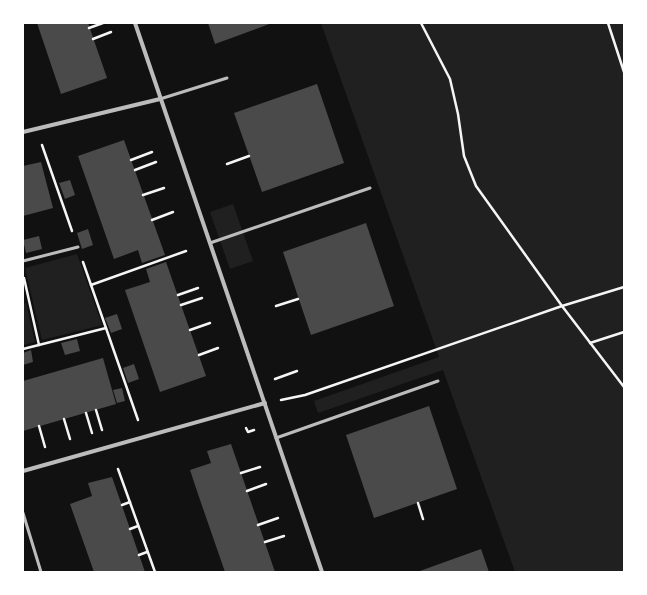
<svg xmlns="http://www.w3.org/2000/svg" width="647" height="595" viewBox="0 0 647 595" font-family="Figtree,sans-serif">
<rect width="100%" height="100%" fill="#111"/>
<!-- green -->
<g fill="#202020">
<path d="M 321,23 L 624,23 L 624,572 L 515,572 L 443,370 L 318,413 L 314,401 L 439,357 Z"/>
<path d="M 233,204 L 253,261 L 230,269 L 210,212 Z"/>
<path d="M 77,254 L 102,325 L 42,340 L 25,268 Z"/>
<path d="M 26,303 L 35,342 L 23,345 L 23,304 Z"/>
</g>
<!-- building -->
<g fill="#4a4a4a">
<path d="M 37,23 L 88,23 L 107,78 L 61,94 Z"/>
<path d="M 208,23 L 272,23 L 215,44 Z"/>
<path d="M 317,84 L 344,163 L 262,192 L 234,113 Z"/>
<path d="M 124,140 L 165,255 L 142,263 L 138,250 L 114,259 L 78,156 Z"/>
<path d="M 41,162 L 53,208 L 23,216 L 23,166 Z"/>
<path d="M 70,180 L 75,195 L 65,199 L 59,183 Z"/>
<path d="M 366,223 L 394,306 L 311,335 L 283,252 Z"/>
<path d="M 88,229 L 93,245 L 82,249 L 77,233 Z"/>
<path d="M 39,236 L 42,249 L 26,253 L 23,240 Z"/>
<path d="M 166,262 L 206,376 L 160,392 L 125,290 L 150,282 L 146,269 Z"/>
<path d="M 117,314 L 122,329 L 111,333 L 105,318 Z"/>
<path d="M 77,339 L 80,351 L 65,355 L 61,343 Z"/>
<path d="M 31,350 L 33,362 L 23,365 L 23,353 Z"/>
<path d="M 103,358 L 116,404 L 23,431 L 23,381 Z"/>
<path d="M 134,364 L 139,379 L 128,383 L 123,368 Z"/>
<path d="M 122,388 L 125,401 L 117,403 L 113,390 Z"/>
<path d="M 429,406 L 457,489 L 374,518 L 346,435 Z"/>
<path d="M 231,444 L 241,473 L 275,572 L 225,572 L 199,497 L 190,470 L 211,463 L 207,451 Z"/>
<path d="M 112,477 L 145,572 L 94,572 L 70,504 L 92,496 L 88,483 Z"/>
<path d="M 481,549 L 489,572 L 417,572 Z"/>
</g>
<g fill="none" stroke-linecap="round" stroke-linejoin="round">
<!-- path -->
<g stroke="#f5f5f5" stroke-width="2.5">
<path d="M 421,23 L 450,79 L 458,114 L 464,156 L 476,186 L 562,306 L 624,387"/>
<path d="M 608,23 L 624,72"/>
<path d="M 89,28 L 103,23"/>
<path d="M 93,39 L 111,32"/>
<path d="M 42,145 L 72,231"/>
<path d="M 131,160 L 152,152"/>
<path d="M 227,164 L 249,156"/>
<path d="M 135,170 L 156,162"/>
<path d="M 143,195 L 164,188"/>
<path d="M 152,220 L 173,212"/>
<path d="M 83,262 L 138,420"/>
<path d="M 24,278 L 39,345"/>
<path d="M 91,285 L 186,251"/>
<path d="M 178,295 L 198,288"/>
<path d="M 181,305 L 202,298"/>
<path d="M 276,306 L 298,299"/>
<path d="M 190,330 L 210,323"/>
<path d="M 590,343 L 624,332"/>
<path d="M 23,349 L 106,328"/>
<path d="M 199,355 L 218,348"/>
<path d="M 275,379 L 297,371"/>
<path d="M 281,400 L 305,395 L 562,306 L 624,287"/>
<path d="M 96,410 L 102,430"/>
<path d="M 86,413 L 92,433"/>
<path d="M 64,419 L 70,439"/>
<path d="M 39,426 L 45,447"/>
<path d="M 246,428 L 248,432 L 254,430"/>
<path d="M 118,469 L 155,572"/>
<path d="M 241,473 L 260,467"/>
<path d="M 247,491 L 266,484"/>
<path d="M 418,503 L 423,519"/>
<path d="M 122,505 L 130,502"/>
<path d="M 258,525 L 278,518"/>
<path d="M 130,529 L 138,526"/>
<path d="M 265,542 L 284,536"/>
<path d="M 139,555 L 147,552"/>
</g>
<!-- service -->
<g stroke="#bcbcbc" stroke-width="3">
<path d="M 160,99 L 227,78"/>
<path d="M 210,243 L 370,188"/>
<path d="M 23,261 L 78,247"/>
<path d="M 276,438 L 438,381"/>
<path d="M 23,513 L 41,572"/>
</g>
<!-- minor -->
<g stroke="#bcbcbc" stroke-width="4">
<path d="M 135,23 L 322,572"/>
<path d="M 23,132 L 160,99"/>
<path d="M 23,471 L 265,403"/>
</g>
</g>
<!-- border -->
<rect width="647" height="595" fill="none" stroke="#ffffff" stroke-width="48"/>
</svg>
